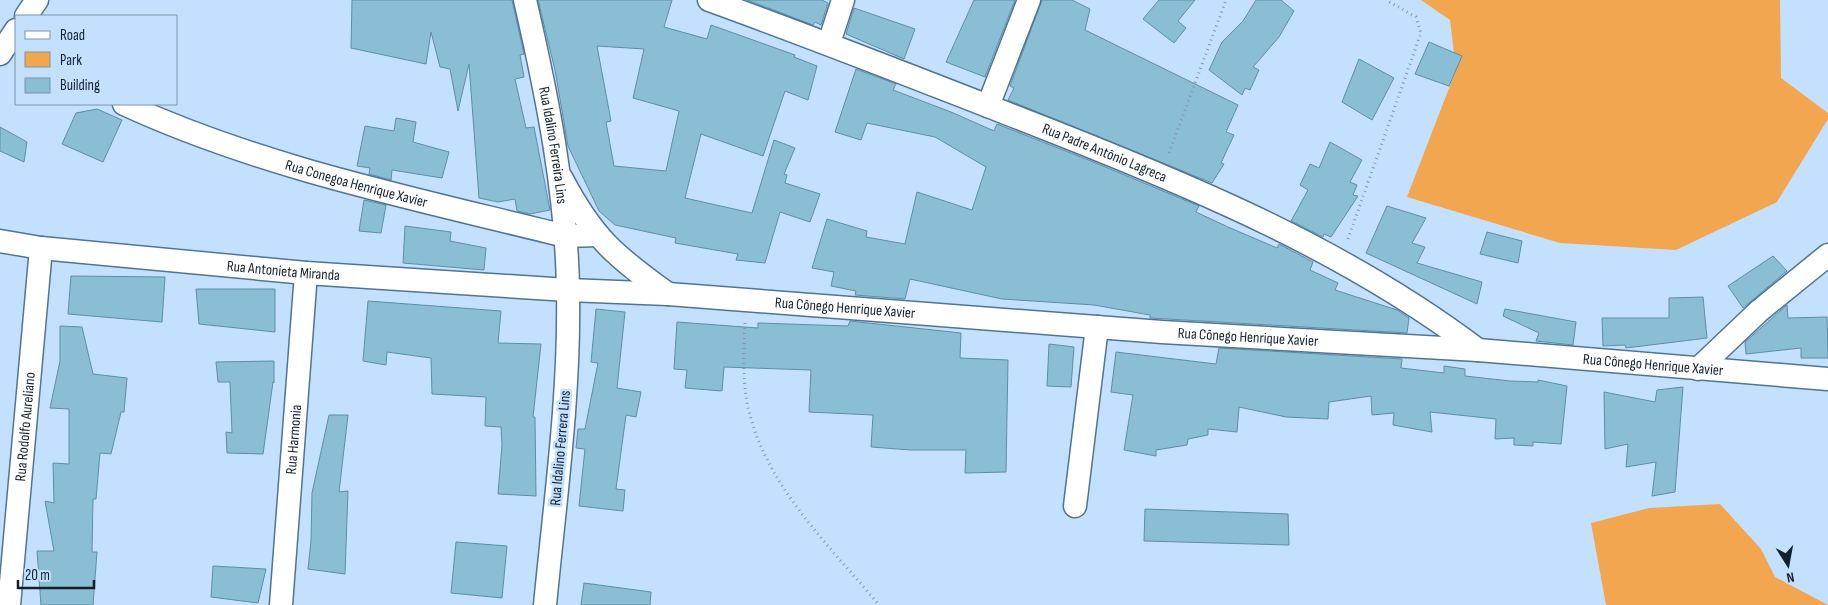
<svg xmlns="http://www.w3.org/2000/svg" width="1828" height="605" viewBox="0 0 1828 605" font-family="'Sofia Sans Condensed',sans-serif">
<rect width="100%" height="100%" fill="#c3e1fe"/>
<!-- green -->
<g fill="#f2a650">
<path d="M 1421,0 L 1780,0 L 1781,78 L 1828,113 L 1828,119 L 1777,202 L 1676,250 L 1560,243 L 1407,197 L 1456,70 L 1450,20 Z"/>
<path d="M 1720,504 L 1761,549 L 1775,577 L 1828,605 L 1606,605 L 1591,523 L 1649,508 Z"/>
</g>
<!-- building -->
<g fill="#8abed4" stroke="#5c8fa4" fill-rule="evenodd">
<path d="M 352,0 L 512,0 L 524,54 L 520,55 L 524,77 L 515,79 L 526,128 L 534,127 L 550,210 L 530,214 L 517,211 L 515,199 L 498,202 L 479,198 L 469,64 L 458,111 L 450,69 L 440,67 L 431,32 L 426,64 L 351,48 Z"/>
<path d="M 538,0 L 672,0 L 664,27 L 707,39 L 711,25 L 795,55 L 794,57 L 817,66 L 808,100 L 785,91 L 763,156 L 701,134 L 685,198 L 752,213 L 774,140 L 795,148 L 784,174 L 787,175 L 785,183 L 820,194 L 810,222 L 780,212 L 765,263 L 736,260 L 738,254 L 675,243 L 676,238 L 615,225 L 599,211 L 568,146 L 555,70 ZM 597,46 L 644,49 L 633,98 L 679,111 L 666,171 L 614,166 L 606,122 L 611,121 Z"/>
<path d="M 747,0 L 822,0 L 828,3 L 821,25 L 815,22 L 813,25 Z"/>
<path d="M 974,0 L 1015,0 L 985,77 L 946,62 Z"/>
<path d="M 1042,0 L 1072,0 L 1090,9 L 1085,30 L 1238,105 L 1226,132 L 1234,135 L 1221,163 L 1224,164 L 1212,183 L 1008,100 L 1014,88 L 1010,86 Z"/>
<path d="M 1159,0 L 1195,0 L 1178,21 L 1186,28 L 1174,43 L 1143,19 Z"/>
<path d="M 1256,0 L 1281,0 L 1294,11 L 1279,37 L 1253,67 L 1259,70 L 1250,90 L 1245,88 L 1242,95 L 1209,70 L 1222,42 L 1243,21 Z"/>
<path d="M 854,8 L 915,29 L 904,59 L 846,34 Z"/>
<path d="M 1429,42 L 1462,56 L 1449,86 L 1415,74 Z"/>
<path d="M 1359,59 L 1394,78 L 1372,120 L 1342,102 Z"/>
<path d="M 856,69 L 896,84 L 893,90 L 951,112 L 994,131 L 997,124 L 1091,161 L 1199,206 L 1196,212 L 1228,227 L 1277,248 L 1279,244 L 1313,262 L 1310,270 L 1338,283 L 1335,290 L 1397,310 L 1409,318 L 1407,333 L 1150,318 L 1150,315 L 1094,305 L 1002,299 L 910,279 L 905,299 L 855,295 L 856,291 L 831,286 L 834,272 L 812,268 L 827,219 L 867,231 L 866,237 L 905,244 L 917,192 L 972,210 L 986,167 L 935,137 L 867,123 L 861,140 L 835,132 Z"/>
<path d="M 97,109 L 122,120 L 103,162 L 62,144 L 76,113 Z"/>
<path d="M 396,118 L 416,122 L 413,142 L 449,152 L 442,178 L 392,170 L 391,180 L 369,174 L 370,168 L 357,166 L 365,126 L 394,131 Z"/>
<path d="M 0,127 L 27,142 L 24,162 L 0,151 Z"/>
<path d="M 1330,142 L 1362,160 L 1350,182 L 1357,185 L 1353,195 L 1358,196 L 1331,237 L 1324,234 L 1323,237 L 1291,221 L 1308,190 L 1300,185 L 1310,164 L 1319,168 Z"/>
<path d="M 364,200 L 386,205 L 381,233 L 359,231 Z"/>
<path d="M 1387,206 L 1426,218 L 1412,243 L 1425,247 L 1417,263 L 1482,282 L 1477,304 L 1366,253 Z"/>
<path d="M 405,226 L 451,232 L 450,241 L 486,248 L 484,270 L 403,263 Z"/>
<path d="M 1487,232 L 1522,241 L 1518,263 L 1480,254 Z"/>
<path d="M 1773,256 L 1787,271 L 1743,308 L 1728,286 Z"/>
<path d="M 71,276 L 165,277 L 162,322 L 68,314 Z"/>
<path d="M 196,289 L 275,289 L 275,332 L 199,324 Z"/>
<path d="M 1703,297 L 1707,338 L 1626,348 L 1625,345 L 1603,346 L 1602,318 L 1669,318 L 1669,298 Z"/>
<path d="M 368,301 L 501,311 L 498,343 L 541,344 L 533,417 L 535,417 L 536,496 L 498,494 L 502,445 L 501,427 L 485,426 L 486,397 L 432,394 L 431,358 L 387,352 L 386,365 L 363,361 Z"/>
<path d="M 1787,305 L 1788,318 L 1827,317 L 1828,358 L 1801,358 L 1801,348 L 1746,354 L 1745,342 Z"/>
<path d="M 596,309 L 625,312 L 617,388 L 641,392 L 636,417 L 626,415 L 616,489 L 625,490 L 623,511 L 579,506 L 585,449 L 576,448 L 578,429 L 585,429 L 598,363 L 591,362 Z"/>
<path d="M 1505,309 L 1576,322 L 1573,345 L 1536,341 L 1539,333 L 1503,316 Z"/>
<path d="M 850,321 L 961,333 L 960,358 L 1008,360 L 1006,472 L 965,473 L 966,450 L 911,450 L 871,447 L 873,415 L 809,412 L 811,370 L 724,367 L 722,391 L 685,388 L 687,370 L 674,369 L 677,322 L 758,328 L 758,323 L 848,326 Z"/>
<path d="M 60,326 L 82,327 L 93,374 L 127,378 L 124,412 L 121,412 L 111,454 L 100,453 L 96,499 L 93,499 L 92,552 L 97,552 L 93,605 L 41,605 L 37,551 L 54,551 L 45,501 L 54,503 L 53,463 L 69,464 L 69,409 L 50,408 L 60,361 Z"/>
<path d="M 1049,344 L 1074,347 L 1071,387 L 1047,386 Z"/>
<path d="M 1219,348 L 1402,359 L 1401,368 L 1444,373 L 1444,366 L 1465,369 L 1465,376 L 1510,381 L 1538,382 L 1538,380 L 1567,386 L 1561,444 L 1533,442 L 1533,446 L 1514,445 L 1514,438 L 1495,439 L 1496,419 L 1430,412 L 1432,432 L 1393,425 L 1394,413 L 1372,415 L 1371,396 L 1329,402 L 1328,419 L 1286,417 L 1239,407 L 1237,432 L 1208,429 L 1208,435 L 1188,439 L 1187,445 L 1156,450 L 1156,456 L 1124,450 L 1133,395 L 1111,392 L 1116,352 L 1216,364 Z"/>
<path d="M 274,361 L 274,383 L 273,382 L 263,454 L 227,453 L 226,432 L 232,433 L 230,382 L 218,382 L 216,362 Z"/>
<path d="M 1683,387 L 1675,492 L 1652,496 L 1656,462 L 1626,467 L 1628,444 L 1605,449 L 1604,392 L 1655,402 L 1657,390 Z"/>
<path d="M 329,415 L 348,415 L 339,492 L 348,491 L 345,574 L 308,569 L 311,541 L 312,493 Z"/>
<path d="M 1145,509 L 1288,514 L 1289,545 L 1144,541 Z"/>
<path d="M 456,542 L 507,546 L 502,598 L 451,593 Z"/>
<path d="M 213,566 L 266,569 L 258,603 L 211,597 Z"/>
<path d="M 584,583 L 651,592 L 650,605 L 581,605 Z"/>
</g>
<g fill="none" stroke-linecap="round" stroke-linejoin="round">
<defs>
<g id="minor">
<path id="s1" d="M 525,0 C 547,95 567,194 568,292 C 570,396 555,501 545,605"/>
<path id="s2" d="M 709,0 C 820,40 929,83 1039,126 C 1192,186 1346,250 1478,350"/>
<path d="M 26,16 L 37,0"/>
<path d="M 829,43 L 843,0"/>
<path d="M 0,54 L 16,30"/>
<path id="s3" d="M 124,104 C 263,168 417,199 565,236 L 597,235"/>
<path d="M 988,106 L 1029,0"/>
<path d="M 562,179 C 593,238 615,256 668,294"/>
<path id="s4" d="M 0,241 L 41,248 L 306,273 L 568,290 L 668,294 L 1162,332 L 1478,350 L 1828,379"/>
<path d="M 1698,369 L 1759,311 L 1828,255"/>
<path d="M 1075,506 L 1097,327"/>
<path id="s5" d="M 9,605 L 41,248"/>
<path id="s6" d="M 281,605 L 306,273"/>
</g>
</defs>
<!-- minor casing -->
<use href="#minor" stroke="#517493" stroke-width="25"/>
<!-- path -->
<g stroke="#8098af" stroke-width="3" stroke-dasharray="1 4" stroke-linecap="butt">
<path d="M 1169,153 L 1226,0"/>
<path d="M 1348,239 L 1421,33 L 1416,17 L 1386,0"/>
<path d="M 745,323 C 744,351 742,379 748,407 C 765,485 829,545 879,605"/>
</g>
<!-- minor -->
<use href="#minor" stroke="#fff" stroke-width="22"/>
</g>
<g text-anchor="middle" stroke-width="5" stroke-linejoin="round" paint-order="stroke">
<!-- street labels -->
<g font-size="15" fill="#13212e" stroke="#c3e1fe">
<text dy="5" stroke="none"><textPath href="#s1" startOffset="148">Rua Idalino Ferreira Lins</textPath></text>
<text dy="5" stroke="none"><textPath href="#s2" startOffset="424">Rua Padre Antônio Lagreca</textPath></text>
<text dy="5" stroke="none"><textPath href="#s3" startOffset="246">Rua Conegoa Henrique Xavier</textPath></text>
<text dy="5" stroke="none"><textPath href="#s4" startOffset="285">Rua Antonieta Miranda</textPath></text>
<text dy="5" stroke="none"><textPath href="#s4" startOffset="848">Rua Cônego Henrique Xavier</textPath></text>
<text dy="5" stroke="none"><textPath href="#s4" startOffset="1252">Rua Cônego Henrique Xavier</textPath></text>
<text dy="5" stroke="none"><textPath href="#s4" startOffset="1658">Rua Cônego Henrique Xavier</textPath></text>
<text dy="5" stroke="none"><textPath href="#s5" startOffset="179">Rua Rodolfo Aureliano</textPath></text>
<text dy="5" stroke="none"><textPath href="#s6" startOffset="166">Rua Harmonia</textPath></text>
<text transform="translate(560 448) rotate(-85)" y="5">Rua Idalino Ferrera Lins</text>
</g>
</g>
<!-- legend -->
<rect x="15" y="15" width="162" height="90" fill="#c3e1fe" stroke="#7d94ab"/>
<rect x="25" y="31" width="25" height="8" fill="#ffffff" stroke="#7d94ab"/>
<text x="60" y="40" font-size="15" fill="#13212e">Road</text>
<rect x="25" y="52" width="25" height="15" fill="#f2a650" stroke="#7d94ab"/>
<text x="60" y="65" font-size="15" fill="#13212e">Park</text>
<rect x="25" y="78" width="25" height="15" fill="#8abed4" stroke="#7d94ab"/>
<text x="60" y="90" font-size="15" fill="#13212e">Building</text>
<!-- north arrow -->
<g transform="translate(1788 565) rotate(169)" stroke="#c3e1fe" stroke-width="4" paint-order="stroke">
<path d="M0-4L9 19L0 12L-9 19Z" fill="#13212e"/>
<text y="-8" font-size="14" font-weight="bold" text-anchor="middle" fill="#13212e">N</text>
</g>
<!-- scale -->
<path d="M18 580v8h76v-8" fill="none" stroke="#13212e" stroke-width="2.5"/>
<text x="25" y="580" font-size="15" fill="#13212e" stroke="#c3e1fe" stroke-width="4" paint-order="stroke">20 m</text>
</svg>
